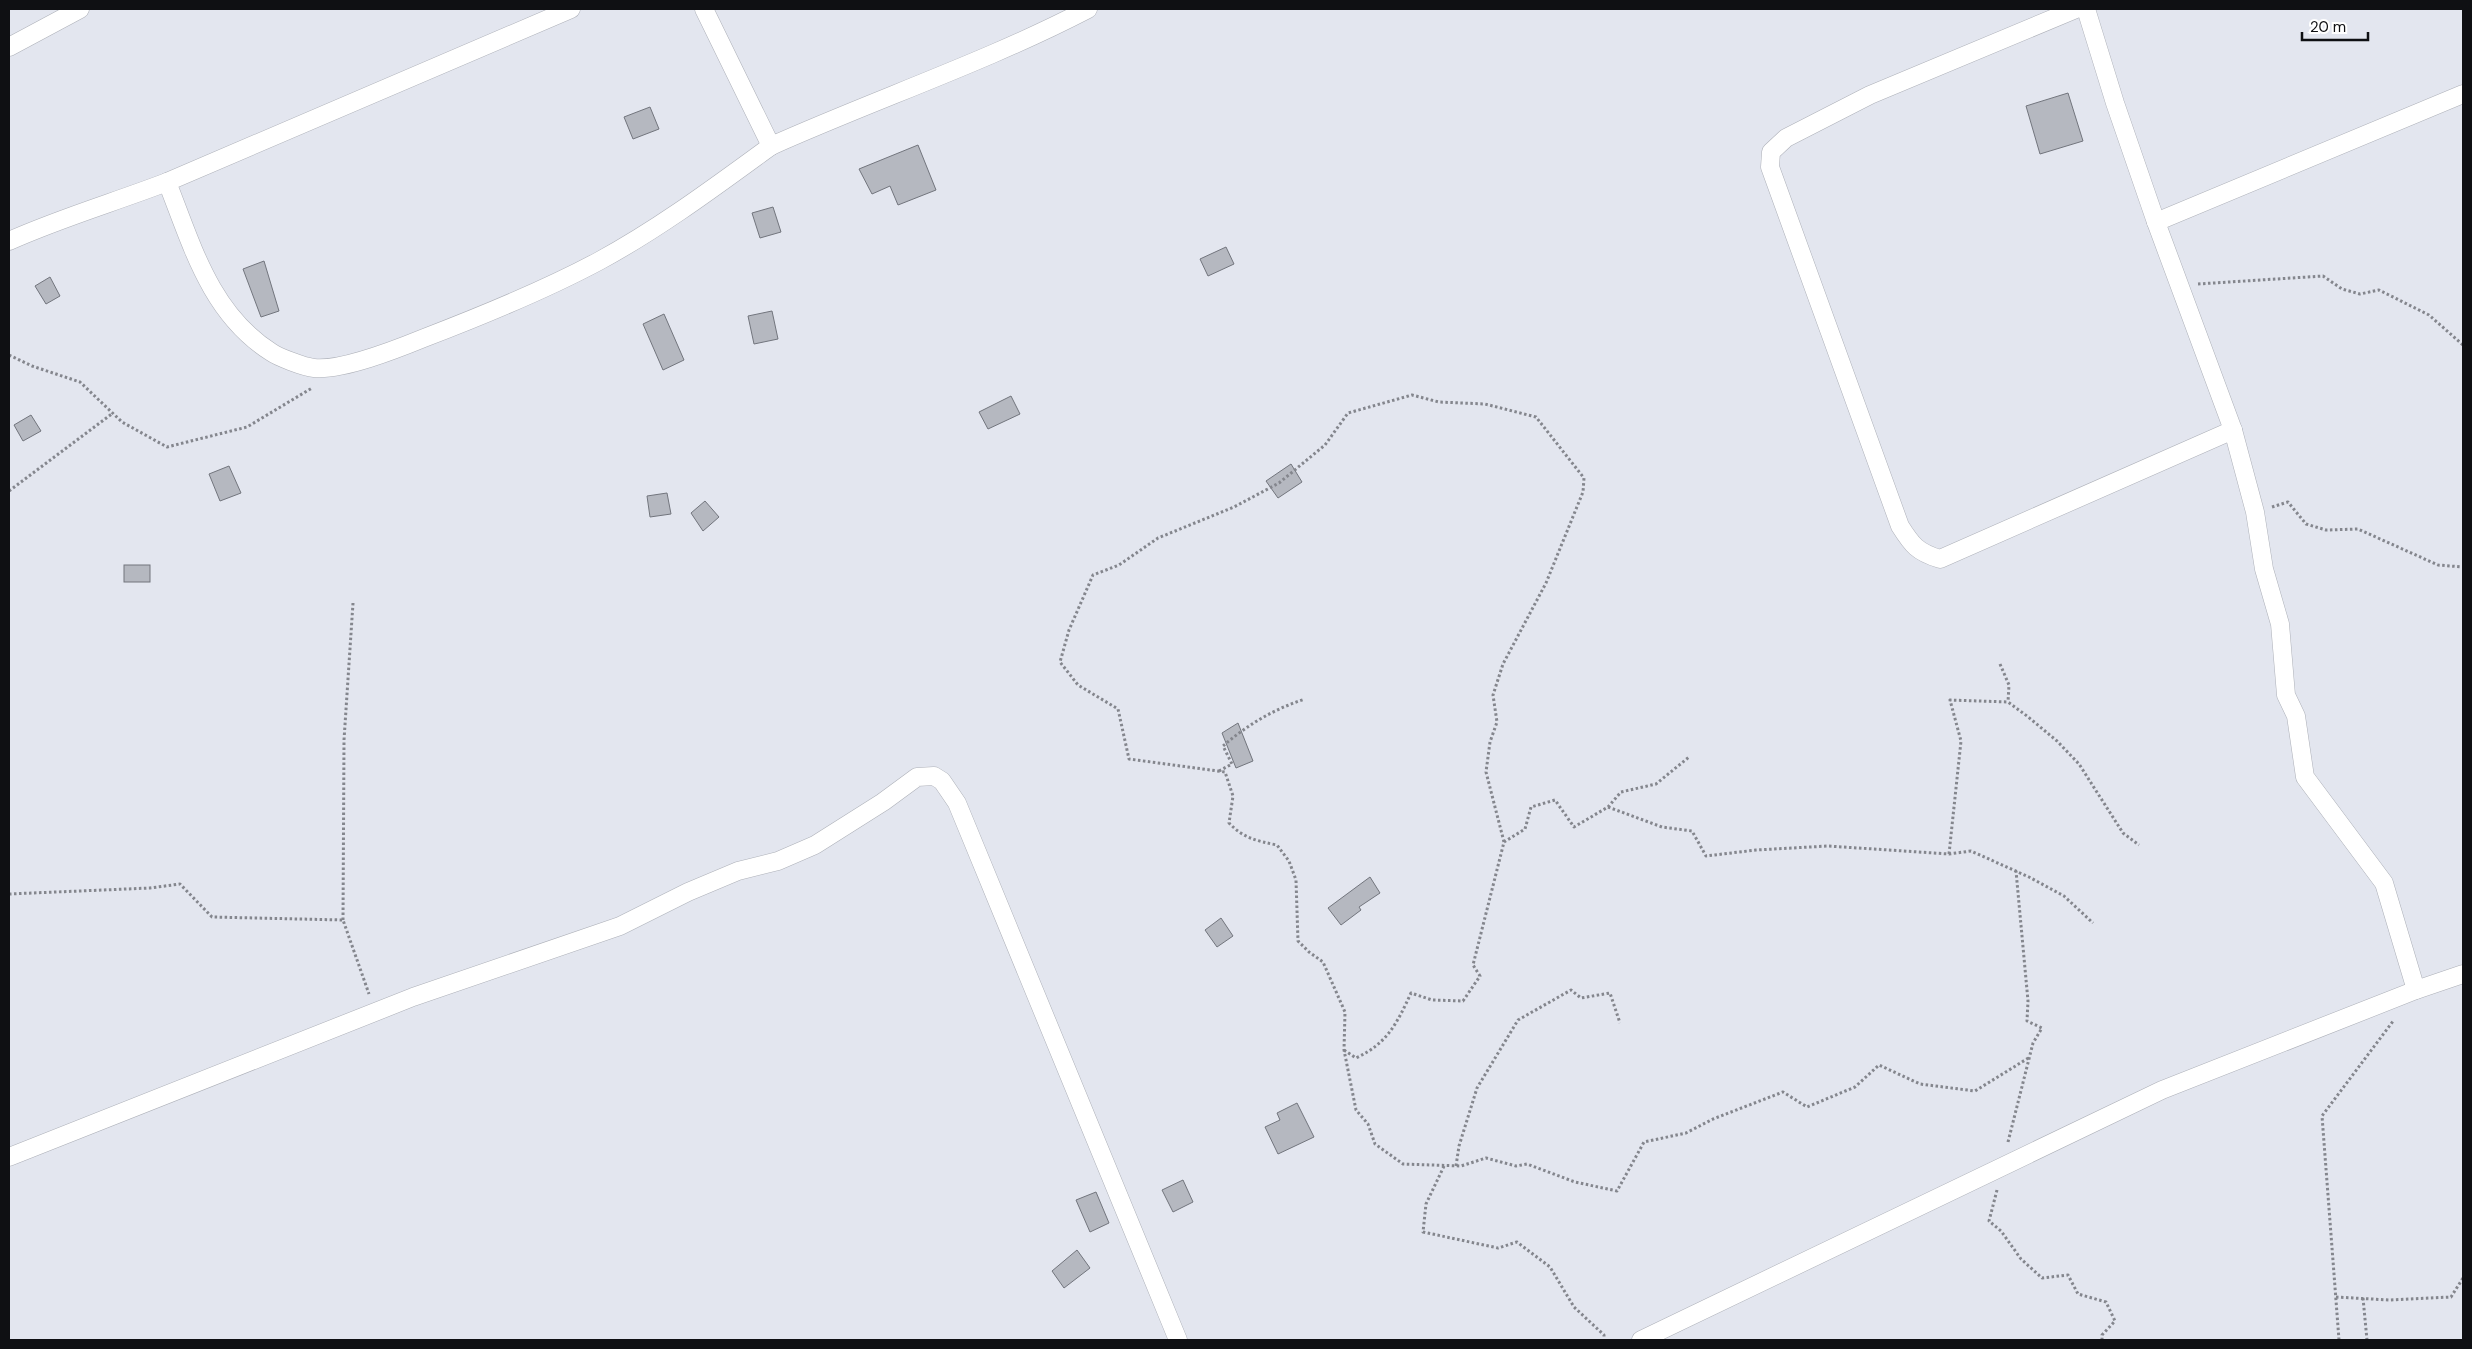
<svg xmlns="http://www.w3.org/2000/svg" width="2472" height="1349" viewBox="0 0 2472 1349" font-family="'DM Sans',sans-serif">
<rect width="100%" height="100%" fill="#e3e6ef"/>
<!-- building -->
<g fill="#b5b8c0" stroke="#72757d">
<path d="M 2068,93 L 2083,141 L 2040,154 L 2026,106 Z"/>
<path d="M 650,107 L 659,129 L 633,139 L 624,117 Z"/>
<path d="M 918,145 L 936,190 L 898,205 L 890,186 L 872,194 L 859,169 Z"/>
<path d="M 773,207 L 781,232 L 760,238 L 752,213 Z"/>
<path d="M 1226,247 L 1234,264 L 1208,276 L 1200,259 Z"/>
<path d="M 264,261 L 279,311 L 261,317 L 243,269 Z"/>
<path d="M 50,277 L 60,296 L 46,304 L 35,286 Z"/>
<path d="M 772,311 L 778,339 L 754,344 L 748,316 Z"/>
<path d="M 664,314 L 684,360 L 663,370 L 643,324 Z"/>
<path d="M 1011,396 L 1020,414 L 988,429 L 979,412 Z"/>
<path d="M 31,415 L 41,431 L 23,441 L 14,425 Z"/>
<path d="M 1291,464 L 1302,482 L 1278,498 L 1266,481 Z"/>
<path d="M 229,466 L 241,493 L 220,501 L 209,474 Z"/>
<path d="M 667,493 L 671,514 L 650,517 L 647,496 Z"/>
<path d="M 705,501 L 719,517 L 703,531 L 691,513 Z"/>
<rect x="124" y="565" width="26" height="17"/>
<path d="M 1238,723 L 1253,761 L 1236,768 L 1222,733 Z"/>
<path d="M 1370,877 L 1380,893 L 1359,907 L 1361,910 L 1341,925 L 1328,908 Z"/>
<path d="M 1221,918 L 1233,936 L 1217,947 L 1205,930 Z"/>
<path d="M 1297,1103 L 1314,1137 L 1278,1154 L 1265,1127 L 1280,1120 L 1277,1113 Z"/>
<path d="M 1183,1180 L 1193,1202 L 1173,1212 L 1162,1190 Z"/>
<path d="M 1096,1192 L 1109,1223 L 1090,1232 L 1076,1200 Z"/>
<path d="M 1077,1250 L 1090,1268 L 1064,1288 L 1052,1271 Z"/>
</g>
<g fill="none" stroke-linecap="round" stroke-linejoin="round">
<defs>
<g id="minor">
<path d="M 571,9 L 167,182 C 192,245 210,313 271,352 C 278,357 304,367 314,368 C 342,371 397,349 424,338 C 484,315 543,291 599,261 C 660,228 716,186 771,146"/>
<path d="M 704,9 L 771,146 C 876,99 986,62 1088,9"/>
<path d="M 2076,9 L 1870,95 L 1786,138 L 1771,152 L 1770,167 L 1900,526 C 1912,545 1917,552 1940,559 L 2233,430"/>
<path d="M 2086,9 L 2115,103 L 2156,222 L 2233,430 L 2255,512 L 2264,569 L 2280,624 L 2286,695 L 2296,716 L 2305,777 L 2384,883 L 2416,990"/>
<path d="M 9,47 L 80,9"/>
<path d="M 2156,222 L 2463,94"/>
<path d="M 9,241 C 60,218 115,202 167,182"/>
<path d="M 9,1157 L 413,997 L 620,926 L 688,892 L 738,871 L 778,861 L 815,845 L 883,802 L 917,777 L 934,776 L 942,781 L 957,803 L 1178,1340"/>
<path d="M 1641,1340 L 2162,1090 L 2416,990 L 2463,974"/>
</g>
</defs>
<!-- minor casing -->
<use href="#minor" stroke="#adb0b8" stroke-width="19"/>
<!-- path -->
<g stroke="#84868d" stroke-width="3" stroke-dasharray="2.5 2.5" stroke-linecap="butt">
<path d="M 2198,284 L 2323,276 L 2342,289 L 2360,294 L 2379,290 L 2429,315 L 2463,345"/>
<path d="M 9,355 L 32,366 L 80,382 L 122,422 L 167,447 L 247,427 L 312,388"/>
<path d="M 9,491 L 113,413"/>
<path d="M 2272,507 L 2288,502 L 2306,524 L 2326,530 L 2358,529 L 2438,565 L 2463,567"/>
<path d="M 2000,664 L 2009,685 L 2008,702"/>
<path d="M 1219,771 L 1232,764 L 1223,746 C 1247,725 1274,709 1305,699"/>
<path d="M 1608,807 L 1662,827 L 1692,831 L 1706,856 L 1756,850 L 1828,846 L 1949,854 L 1971,851 L 2029,877 L 2064,896 L 2093,923"/>
<path d="M 1504,842 L 1486,772 L 1490,742 L 1497,722 L 1493,695 L 1503,664 L 1546,583 L 1583,492 L 1584,478 L 1536,417 L 1485,404 L 1439,402 L 1412,395 L 1348,413 L 1325,445 L 1279,483 L 1234,507 L 1158,538 L 1119,565 L 1093,575 L 1069,630 L 1060,662 L 1078,685 L 1118,709 L 1129,759 L 1225,772 L 1233,796 L 1229,823 C 1243,838 1257,841 1277,845 L 1289,861 L 1296,880 L 1298,941 L 1309,952 L 1323,962 L 1345,1012 L 1344,1050 L 1356,1110 L 1368,1124 L 1375,1144 L 1403,1164 L 1461,1166 L 1486,1158 L 1516,1166 L 1527,1164 L 1575,1182 L 1617,1191 L 1644,1142 L 1686,1133 L 1713,1119 L 1783,1092 L 1807,1107 L 1855,1087 L 1879,1065 L 1920,1084 L 1975,1091 L 2030,1057"/>
<path d="M 1949,854 L 1961,741 L 1950,700 L 2008,702 L 2027,716 L 2057,741 L 2079,764 L 2123,833 L 2139,845"/>
<path d="M 9,894 L 150,888 L 180,884 L 212,917 L 343,920 L 369,994"/>
<path d="M 343,920 L 344,740 L 353,603"/>
<path d="M 1344,1050 L 1356,1058 C 1388,1043 1397,1023 1411,993 L 1432,1000 L 1463,1001 L 1480,976 L 1473,965 L 1504,842 L 1525,829 L 1531,807 L 1555,800 L 1574,827 L 1608,807 L 1621,792 L 1656,784 L 1689,757"/>
<path d="M 2008,1142 L 2033,1043 L 2042,1028 L 2027,1021 L 2028,1001 L 2016,871"/>
<path d="M 1444,1166 L 1426,1204 L 1423,1232 L 1498,1248 L 1517,1242 L 1550,1267 L 1574,1307 L 1604,1335 L 1604,1340"/>
<path d="M 1456,1166 L 1459,1146 L 1477,1088 L 1518,1020 L 1571,990 L 1581,998 L 1610,993 L 1620,1023"/>
<path d="M 1997,1190 L 1989,1221 L 2001,1231 L 2021,1259 L 2042,1278 L 2068,1275 L 2078,1294 L 2106,1302 L 2115,1321 L 2102,1335 L 2102,1340"/>
<path d="M 2336,1297 L 2389,1300 L 2451,1297 L 2463,1278"/>
<path d="M 2363,1298 L 2367,1340"/>
<path d="M 2339,1340 L 2322,1116 L 2394,1020"/>
</g>
<!-- minor -->
<use href="#minor" stroke="#fff" stroke-width="18"/>
</g>
<!-- border -->
<rect width="2472" height="1349" fill="none" stroke="#0f1013" stroke-width="20"/>
<!-- scale -->
<path d="M2302 32v8h66v-8" fill="none" stroke="#0f1013" stroke-width="2.5"/>
<text x="2310" y="32" font-size="15" fill="#0f1013" stroke="#ffffff" stroke-width="4" paint-order="stroke">20 m</text>
</svg>
